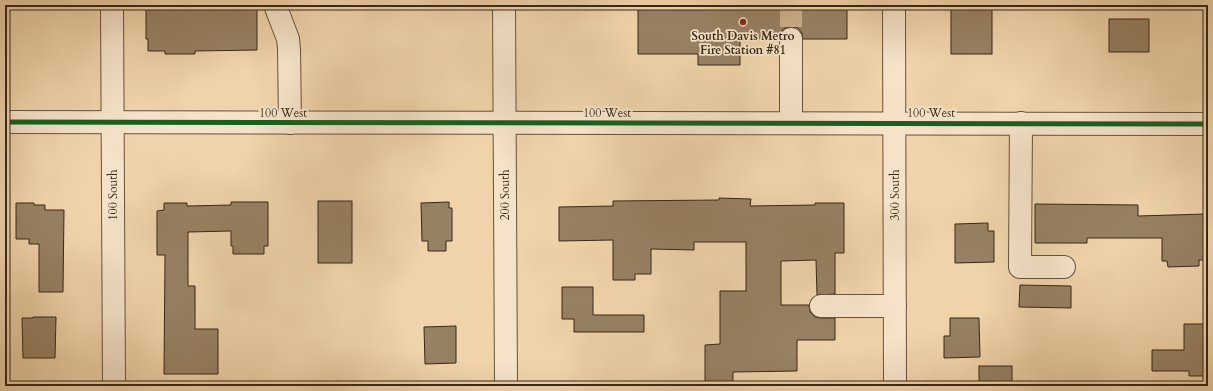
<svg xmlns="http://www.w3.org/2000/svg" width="1213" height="391" viewBox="0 0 1213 391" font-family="Cardo,serif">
<rect width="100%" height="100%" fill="#f0d3aa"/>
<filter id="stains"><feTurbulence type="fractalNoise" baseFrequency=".005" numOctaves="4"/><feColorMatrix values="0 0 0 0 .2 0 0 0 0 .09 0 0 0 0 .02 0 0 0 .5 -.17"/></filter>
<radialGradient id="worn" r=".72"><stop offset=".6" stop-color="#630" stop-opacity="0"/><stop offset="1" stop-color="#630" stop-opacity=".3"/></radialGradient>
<!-- building -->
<g fill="#978163" stroke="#372816">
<path d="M 146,5 L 214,5 L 214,7 L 257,6 L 257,50 L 195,51 L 195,54 L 165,54 L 165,51 L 148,51 L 148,39 L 146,39 Z"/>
<path d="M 638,5 L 847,5 L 847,39 L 803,39 L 802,33 L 798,28 L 791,27 L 785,28 L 780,32 L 779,39 L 740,39 L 740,65 L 698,65 L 698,54 L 638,54 Z"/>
<rect x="951" y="5" width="41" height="49"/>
<rect x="1109" y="19" width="40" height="33"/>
<path d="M 719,198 L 751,199 L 750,206 L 815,205 L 815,203 L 844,203 L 844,253 L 835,253 L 835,294 L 817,295 L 816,260 L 781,261 L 781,305 L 809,305 L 810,312 L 815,317 L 821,318 L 835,318 L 835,340 L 797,340 L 797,371 L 733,372 L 733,386 L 705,386 L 705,345 L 720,344 L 720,291 L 746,291 L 746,242 L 694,242 L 694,250 L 651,249 L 651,274 L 635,274 L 635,280 L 613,280 L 613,240 L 559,241 L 559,207 L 613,206 L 613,201 L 719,200 Z"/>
<rect x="318" y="201" width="34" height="62"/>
<path d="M 231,202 L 268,202 L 268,246 L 264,246 L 264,254 L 233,254 L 233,246 L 231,246 L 231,231 L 188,232 L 188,286 L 195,286 L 195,329 L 218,329 L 218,374 L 164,374 L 165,255 L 157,255 L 157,211 L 164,210 L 164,203 L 187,203 L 187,206 L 231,205 Z"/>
<path d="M 449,202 L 449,208 L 452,208 L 452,241 L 446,241 L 446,251 L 428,251 L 428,241 L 422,241 L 421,203 Z"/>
<path d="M 16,203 L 34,203 L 34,205 L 45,205 L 45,210 L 64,210 L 63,292 L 39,292 L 39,244 L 29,244 L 29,239 L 16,239 Z"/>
<path d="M 1035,204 L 1138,205 L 1138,216 L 1206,214 L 1207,260 L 1199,260 L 1199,266 L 1168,267 L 1167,261 L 1162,261 L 1162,238 L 1087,238 L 1087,243 L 1035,243 Z"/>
<path d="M 988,223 L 988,231 L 994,231 L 994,262 L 955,263 L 955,224 Z"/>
<path d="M 1020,285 L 1071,286 L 1071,308 L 1019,307 Z"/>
<path d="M 562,287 L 593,287 L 593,315 L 644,315 L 644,332 L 574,332 L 574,319 L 562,319 Z"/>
<path d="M 33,317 L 56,317 L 55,358 L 23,358 L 22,318 L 33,318 Z"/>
<path d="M 950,318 L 979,318 L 980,357 L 944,358 L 944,336 L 950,336 Z"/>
<path d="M 1184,324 L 1208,324 L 1208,376 L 1189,376 L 1189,371 L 1152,371 L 1152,350 L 1184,350 Z"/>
<path d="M 456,326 L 456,363 L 425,364 L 424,327 Z"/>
<rect x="979" y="366" width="33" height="18"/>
</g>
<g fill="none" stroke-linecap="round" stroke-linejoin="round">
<!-- minor-tunnel -->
<path stroke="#cbb18c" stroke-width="22" stroke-dasharray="22 11" stroke-linecap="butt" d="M 791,5 L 791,39"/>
<defs>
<g id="minor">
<path d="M 112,5 L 114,386"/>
<path d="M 275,5 L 288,39 L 289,49 L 290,123"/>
<path d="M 504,5 L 506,386"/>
<path d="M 894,5 L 895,386"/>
<path d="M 791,39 L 791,123"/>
<path d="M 5,122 L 1208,124"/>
<path d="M 1021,123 L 1020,267 L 1064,267"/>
<path d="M 821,306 L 895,306"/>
</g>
</defs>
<!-- minor casing -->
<use href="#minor" stroke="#65533b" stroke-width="24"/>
<!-- minor -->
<use href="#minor" stroke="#f5e2c8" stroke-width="22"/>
<defs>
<path id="cycleway" d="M 5,122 L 1208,124"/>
</defs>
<!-- cycleway casing -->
<use href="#cycleway" stroke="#f5e2c8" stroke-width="8"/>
<!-- cycleway -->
<use href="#cycleway" stroke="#1b5e20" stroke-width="5"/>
</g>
<!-- markers -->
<circle fill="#8f2418" stroke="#f5e2c8" stroke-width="1.5" cx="743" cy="22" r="4"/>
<g text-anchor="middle" stroke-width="3.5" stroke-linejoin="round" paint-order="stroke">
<!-- poi labels -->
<g font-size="12" font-weight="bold" fill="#372816" stroke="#f5e2c8">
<text x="743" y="40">South Davis Metro<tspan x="743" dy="14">Fire Station #81</tspan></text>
</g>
<!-- street labels -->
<g font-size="12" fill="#372816" stroke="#f5e2c8">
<text x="283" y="117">100 West</text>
<text x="607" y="117">100 West</text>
<text x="931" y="117">100 West</text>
<text transform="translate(113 195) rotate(-90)" y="4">100 South</text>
<text transform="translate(505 195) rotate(-90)" y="4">200 South</text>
<text transform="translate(895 195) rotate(-90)" y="4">300 South</text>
</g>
</g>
<!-- margin -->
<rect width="1213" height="391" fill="none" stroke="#f0d3aa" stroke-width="20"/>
<rect x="6" y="6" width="1201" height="379" fill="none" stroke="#372816" stroke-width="2"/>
<rect x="10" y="10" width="1193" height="371" fill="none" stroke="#372816"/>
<rect width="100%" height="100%" filter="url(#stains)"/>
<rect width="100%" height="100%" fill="url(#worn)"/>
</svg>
